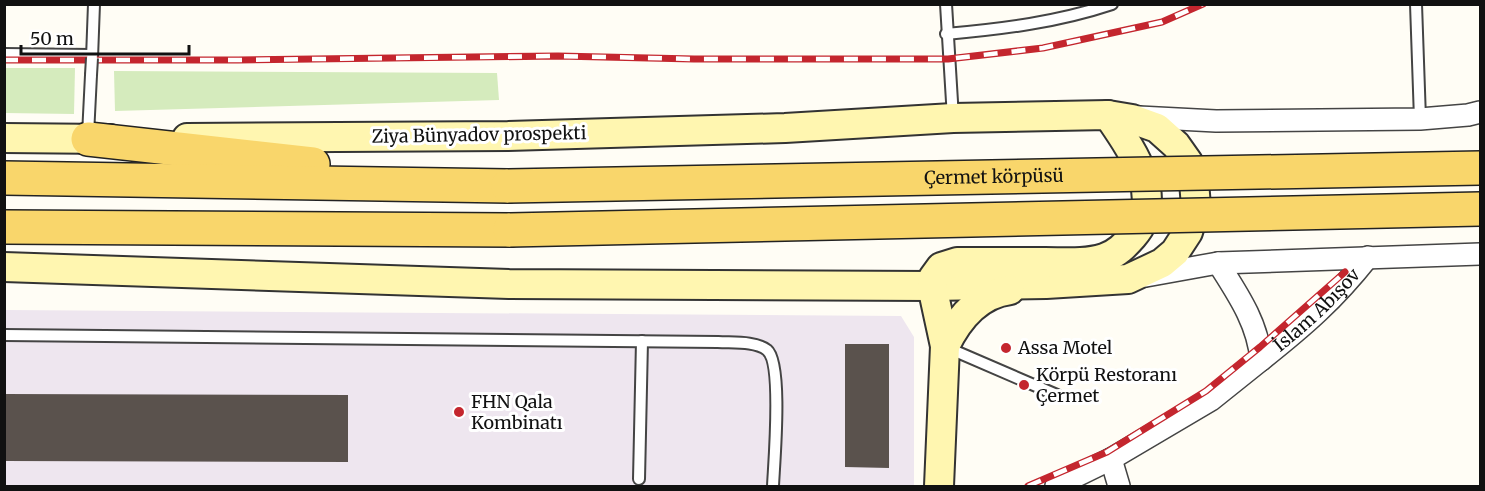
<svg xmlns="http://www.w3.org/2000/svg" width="1485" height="491" viewBox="0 0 1485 491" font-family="Merriweather,serif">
<rect width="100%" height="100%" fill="#fffdf5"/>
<!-- industrial -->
<path fill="#eee6ef" d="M 5,310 L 901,316 L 914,337 L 914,486 L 5,486 Z"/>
<!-- green -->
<g fill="#d5ebbd">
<path d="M 5,68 L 75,68 L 74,114 L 5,113 Z"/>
<path d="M 114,71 L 497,73 L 499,100 L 115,111 Z"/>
</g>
<!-- building -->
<g fill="#5a524d">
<path d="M 845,344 L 889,344 L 889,468 L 845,467 Z"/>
<path d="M 4,394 L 348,395 L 348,462 L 4,461 Z"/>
</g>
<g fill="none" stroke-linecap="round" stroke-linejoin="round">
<defs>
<g id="lane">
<path d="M 946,4 L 953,118"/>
<path d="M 1416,4 L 1420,119"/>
<path d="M 946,34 C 1003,29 1058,22 1112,4"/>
<path d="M 4,54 L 92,55"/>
<path d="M 92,58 L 94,4"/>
<path d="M 88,135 L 91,75"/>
<path d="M 4,335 L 718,342 C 733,343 755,341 767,350 C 783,363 774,463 773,486"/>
<path d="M 948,348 L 1057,395"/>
<path d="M 639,479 L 642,341"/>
</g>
<g id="street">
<path d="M 1139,117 L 1216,121 L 1420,119 L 1468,115 L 1480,112"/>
<path d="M 1146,276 L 1218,263 L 1480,254"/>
<path id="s1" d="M 1261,360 C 1304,326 1334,300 1368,257"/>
<path d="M 1111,459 L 1119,486"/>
<path d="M 1056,486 L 1111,459 L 1211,400 L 1261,360 C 1258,323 1237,293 1218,263"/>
</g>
<g id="secondary">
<path d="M 4,138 L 110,139"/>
<path d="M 4,267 L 509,284 L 932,286 L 1046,284 L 1128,279 L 1162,263 L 1175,252 L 1188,232 L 1196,206 L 1194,182 L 1188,162 L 1176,145 L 1157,128 L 1132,119 L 1108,115 L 953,118 L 785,128 L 508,136 L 187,138"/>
<path d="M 945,346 C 958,319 978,294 1010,290"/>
<path d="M 939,486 L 945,346 L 932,286 L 933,278 L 941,267 L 957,262 C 986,262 1016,262 1045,262 C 1065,262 1085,264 1104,258 C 1117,254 1125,245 1133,236 C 1167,197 1131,149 1108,115"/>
</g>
<g id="primary">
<path d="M 88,139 L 313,164"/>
<path d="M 4,178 L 508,186"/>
<path d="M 4,227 L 510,230"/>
</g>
</defs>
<!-- lane casing -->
<use href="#lane" stroke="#444" stroke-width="14"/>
<!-- street casing -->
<use href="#street" stroke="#444" stroke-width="24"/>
<!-- secondary casing -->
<use href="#secondary" stroke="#333" stroke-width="32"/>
<!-- primary casing -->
<use href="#primary" stroke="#222" stroke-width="36"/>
<!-- lane -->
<use href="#lane" stroke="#fff" stroke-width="10"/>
<!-- street -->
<use href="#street" stroke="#fff" stroke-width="21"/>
<!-- secondary -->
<use href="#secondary" stroke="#fff6b0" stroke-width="28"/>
<!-- primary -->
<use href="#primary" stroke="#f9d66b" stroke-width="33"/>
<defs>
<g id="rail">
<path d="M 4,60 L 238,60 L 558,56 L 694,59 L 948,59 L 1043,48 L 1162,22 L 1203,4"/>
<path d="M 1028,486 L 1107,452 L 1206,391 L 1260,347 L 1345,272"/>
</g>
</defs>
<!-- rail casing -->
<use href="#rail" stroke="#c4262e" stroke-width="7"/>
<!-- rail -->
<use href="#rail" stroke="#fff" stroke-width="4.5" stroke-dasharray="14" stroke-linecap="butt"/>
<defs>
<path id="lane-bridge" d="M 91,75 L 92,58"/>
<g id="primary-bridge">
<path id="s2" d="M 508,186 L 1480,168"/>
<path d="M 510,230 L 1480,209"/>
</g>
</defs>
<!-- lane-bridge casing -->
<use href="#lane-bridge" stroke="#444" stroke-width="14" stroke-linecap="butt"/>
<!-- primary-bridge casing -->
<use href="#primary-bridge" stroke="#222" stroke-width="36" stroke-linecap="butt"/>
<!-- lane-bridge -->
<use href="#lane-bridge" stroke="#fff" stroke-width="10"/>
<!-- primary-bridge -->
<use href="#primary-bridge" stroke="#f9d66b" stroke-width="33"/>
</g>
<!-- markers -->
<g fill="#c4262e" stroke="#fff" stroke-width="2">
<circle cx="1006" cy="348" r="6"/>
<circle cx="1024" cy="385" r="6"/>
<circle cx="459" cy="412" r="6"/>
</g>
<g text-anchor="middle" stroke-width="6" stroke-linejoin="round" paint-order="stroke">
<!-- street labels -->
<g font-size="18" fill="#111" stroke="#fff">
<text transform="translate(479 135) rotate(-1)" y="6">Ziya Bünyadov prospekti</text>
<text dy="6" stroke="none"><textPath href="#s2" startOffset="486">Çermet körpüsü</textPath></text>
<text dy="6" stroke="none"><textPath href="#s1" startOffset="75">İslam Abışov</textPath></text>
</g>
<!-- poi labels -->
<g font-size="18" fill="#111" stroke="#fff" text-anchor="start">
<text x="1018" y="354">Assa Motel</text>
<text x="1036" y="381">Körpü Restoranı<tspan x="1036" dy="21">Çermet</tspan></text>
<text x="471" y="408">FHN Qala<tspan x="471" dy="21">Kombinatı</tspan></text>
</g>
</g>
<!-- border -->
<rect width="1485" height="491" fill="none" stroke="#111111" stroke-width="12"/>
<!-- scale -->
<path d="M21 45v9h168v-9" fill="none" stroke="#111111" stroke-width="3"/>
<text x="30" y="45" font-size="18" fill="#111111" stroke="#ffffff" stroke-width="4.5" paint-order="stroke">50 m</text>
</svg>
